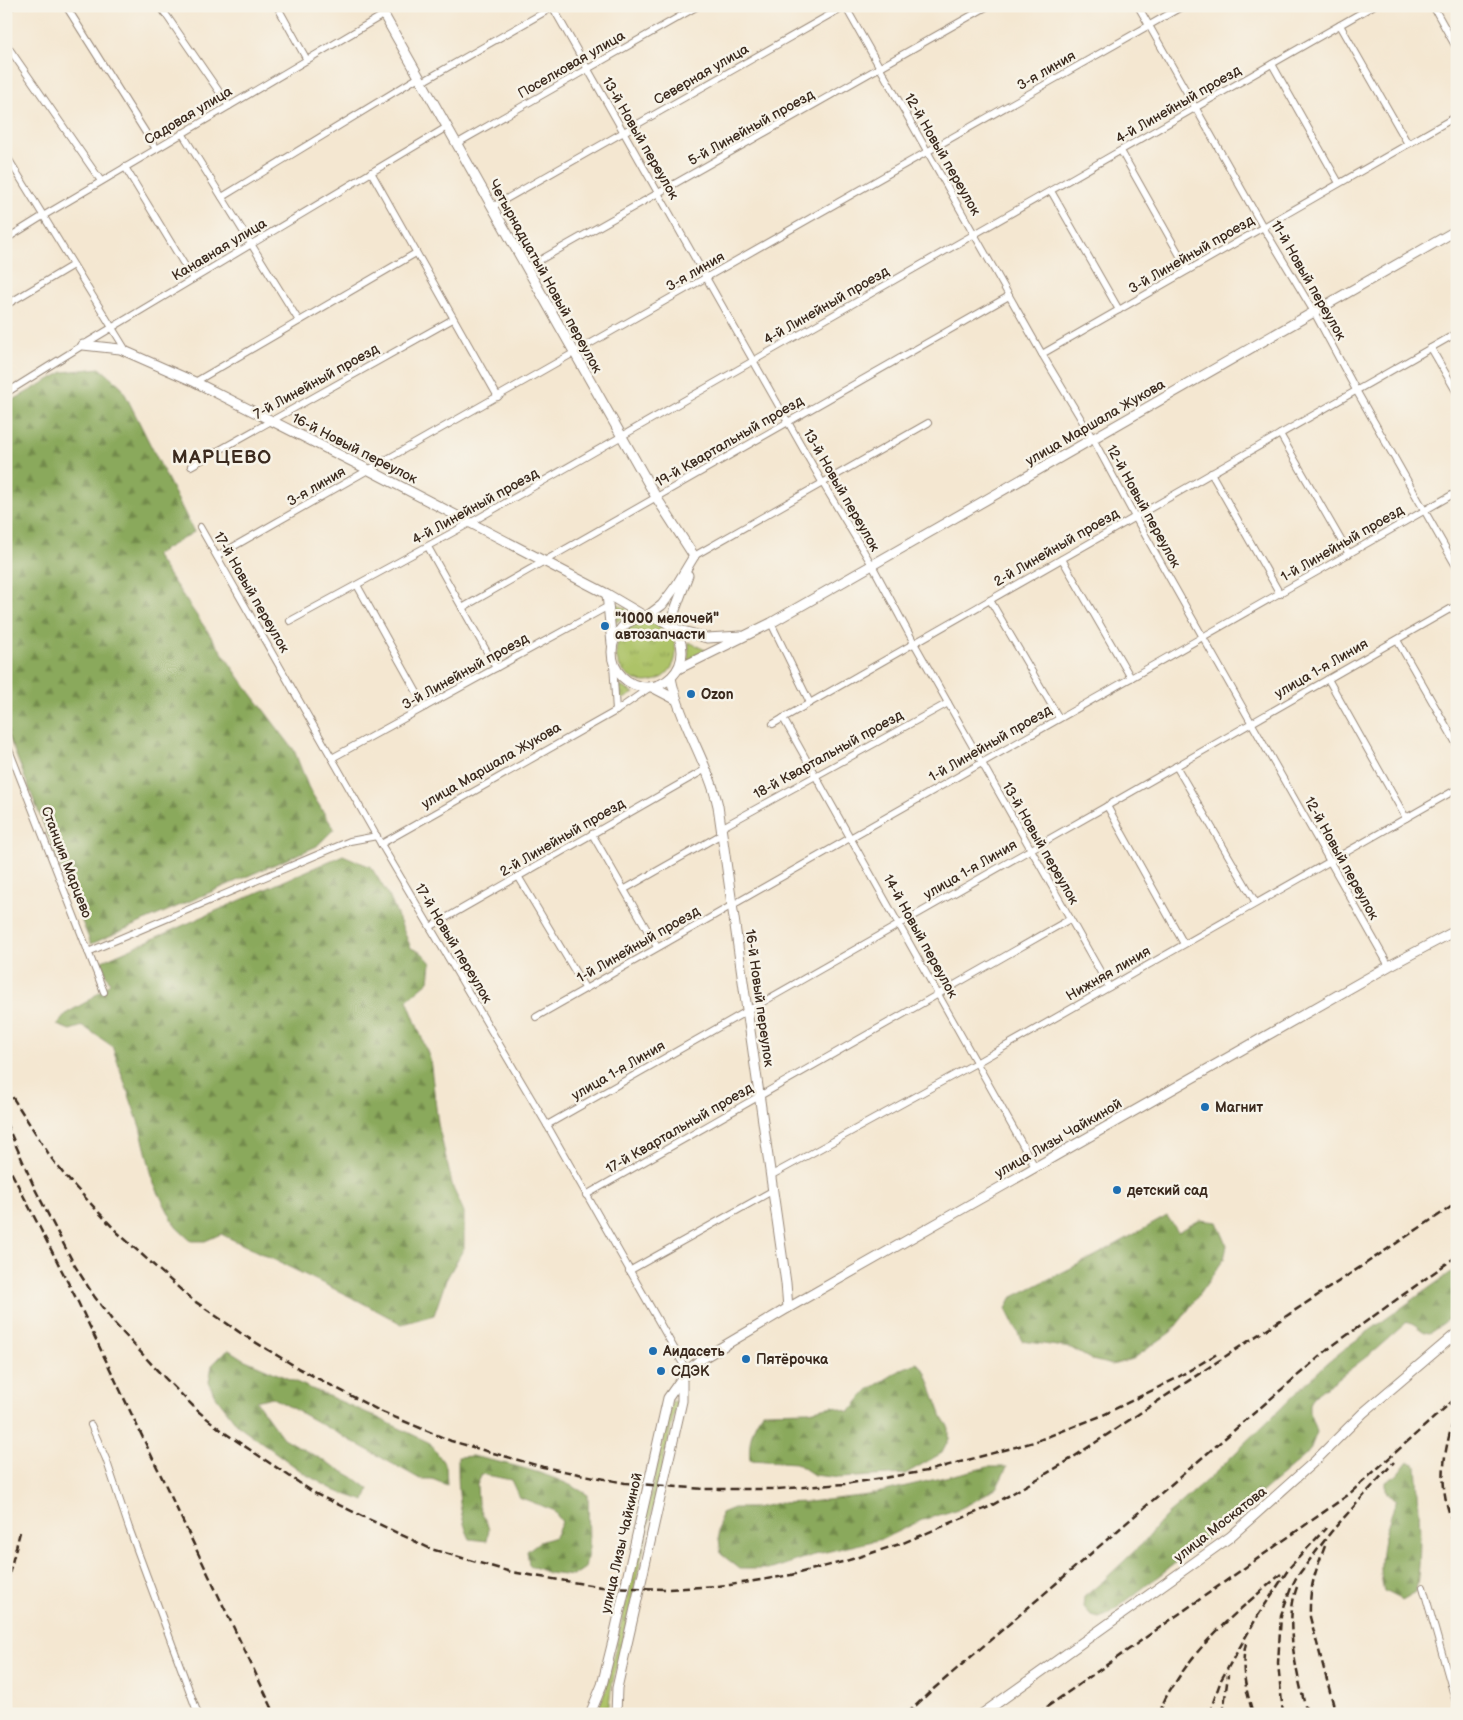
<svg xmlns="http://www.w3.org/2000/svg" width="1463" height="1720" viewBox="0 0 1463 1720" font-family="'Balsamiq Sans',sans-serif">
<defs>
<pattern id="grass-tufts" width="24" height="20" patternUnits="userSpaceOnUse" patternTransform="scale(1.25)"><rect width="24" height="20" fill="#adc368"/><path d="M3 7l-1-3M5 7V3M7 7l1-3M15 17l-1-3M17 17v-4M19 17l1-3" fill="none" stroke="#8e9f55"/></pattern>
<pattern id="forest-firs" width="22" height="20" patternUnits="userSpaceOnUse" patternTransform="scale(1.25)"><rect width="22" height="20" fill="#8aa95c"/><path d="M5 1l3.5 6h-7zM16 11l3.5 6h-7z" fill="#728a4b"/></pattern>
</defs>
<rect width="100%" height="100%" fill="#f7f3e8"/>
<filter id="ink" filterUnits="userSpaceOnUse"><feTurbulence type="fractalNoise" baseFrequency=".02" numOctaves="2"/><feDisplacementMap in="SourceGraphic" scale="10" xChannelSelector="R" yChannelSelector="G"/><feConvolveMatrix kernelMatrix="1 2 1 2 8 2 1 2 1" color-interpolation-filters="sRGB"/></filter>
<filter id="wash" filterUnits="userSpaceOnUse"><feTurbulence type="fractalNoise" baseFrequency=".0096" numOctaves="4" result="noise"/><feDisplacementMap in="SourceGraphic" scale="20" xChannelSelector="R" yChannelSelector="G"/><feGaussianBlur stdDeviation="1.12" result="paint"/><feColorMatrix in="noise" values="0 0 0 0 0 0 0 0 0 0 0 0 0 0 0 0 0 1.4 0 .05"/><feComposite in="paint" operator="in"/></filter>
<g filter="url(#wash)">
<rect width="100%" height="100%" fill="#f4e7d1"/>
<!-- grass -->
<g fill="url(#grass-tufts)" stroke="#747643">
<path d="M 613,602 L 632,612 L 615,623 Z"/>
<circle cx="646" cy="652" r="30"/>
<path d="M 689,642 L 707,651 L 688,661 Z"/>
<path d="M 620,686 L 634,693 L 620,701 Z"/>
<path d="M 672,1401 L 677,1402 L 611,1690 L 608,1714 L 596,1714 L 606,1689 Z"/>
</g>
<!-- forest -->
<g fill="url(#forest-firs)" stroke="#626a3d">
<path d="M 100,368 L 121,386 L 194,532 L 155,555 L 241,680 L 294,750 L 309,789 L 334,829 L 317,846 L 91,944 L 6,730 L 6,404 L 63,372 Z"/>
<path d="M 343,855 L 371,867 L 390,898 L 411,948 L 422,953 L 431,963 L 429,981 L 407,1000 L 430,1059 L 438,1124 L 453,1188 L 464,1212 L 464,1248 L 446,1280 L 434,1315 L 402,1324 L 357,1300 L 221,1234 L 205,1241 L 191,1241 L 176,1227 L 154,1184 L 140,1127 L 112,1046 L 83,1026 L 70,1030 L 57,1025 L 67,1013 L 88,1001 L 110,983 L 100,962 Z"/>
<path d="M 1167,1216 L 1178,1232 L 1200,1220 L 1217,1222 L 1227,1245 L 1224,1259 L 1183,1317 L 1171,1332 L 1133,1359 L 1112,1365 L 1092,1360 L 1071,1348 L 1022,1341 L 1006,1309 L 1011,1298 L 1095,1256 Z"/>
<path d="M 1457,1268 L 1457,1313 L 1430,1333 C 1420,1333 1416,1322 1407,1322 L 1374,1351 L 1336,1380 L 1319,1392 L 1313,1398 L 1310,1404 L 1310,1412 L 1317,1432 L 1310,1450 L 1305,1456 L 1204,1541 L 1109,1614 L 1099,1618 L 1092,1616 L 1083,1606 L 1084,1597 L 1102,1582 L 1143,1543 L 1154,1529 L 1166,1516 L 1216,1472 L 1325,1365 L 1348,1346 Z"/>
<path d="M 229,1350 L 243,1359 L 372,1415 L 430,1443 L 446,1466 L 447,1485 L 432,1479 L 420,1479 L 272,1397 L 256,1401 L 283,1438 L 353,1477 L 369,1489 L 365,1501 L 336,1491 L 305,1474 L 238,1425 L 214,1394 L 209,1382 L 212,1365 L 223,1354 Z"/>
<path d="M 917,1363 L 925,1371 L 942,1417 L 949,1428 L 949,1439 L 942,1453 L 905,1474 L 840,1478 L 814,1475 L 796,1463 L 750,1460 C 748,1442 752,1425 763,1412 L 809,1411 L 833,1406 L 849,1412 L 868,1390 L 904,1368 Z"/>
<path d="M 472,1456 C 512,1465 553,1473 588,1495 L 589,1547 L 585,1568 L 573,1576 L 549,1573 L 529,1565 L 527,1551 L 539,1542 L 555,1537 L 562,1522 L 553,1510 L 519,1497 L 511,1480 L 482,1474 L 477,1485 L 478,1503 L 489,1529 L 487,1541 L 470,1539 C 458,1515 458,1484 458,1457 Z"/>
<path d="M 1408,1461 L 1416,1465 C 1419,1507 1423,1550 1416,1592 L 1402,1600 L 1384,1591 C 1376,1561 1385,1528 1397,1500 L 1386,1492 L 1386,1482 L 1397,1475 Z"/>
<path d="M 988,1467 L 1007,1467 L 997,1487 L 973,1502 L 959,1509 L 922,1520 L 882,1539 L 817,1554 L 772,1569 L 740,1569 L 721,1554 L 718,1531 L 721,1513 L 733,1508 L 755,1508 L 779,1503 L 809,1502 L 868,1495 Z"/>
</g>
</g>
<g filter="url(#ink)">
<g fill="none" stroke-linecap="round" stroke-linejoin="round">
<defs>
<g id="street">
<path d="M 66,6 L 156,149"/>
<path d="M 160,6 L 229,106"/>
<path d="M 277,6 L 307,60"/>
<path d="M 552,6 L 822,482 L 872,565 L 914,643 L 1109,987"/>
<path d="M 845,6 L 1042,354 L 1093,439 L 1135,517 L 1389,966"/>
<path d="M 1138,6 L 1263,227 L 1314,312 L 1356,390 L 1457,568"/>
<path d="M 1433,6 L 1457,49"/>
<path d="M 6,10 L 12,6"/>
<path d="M 1340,25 L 1408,144"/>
<path d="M 6,44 L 101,181"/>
<path d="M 1272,64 L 1339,183"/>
<path d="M 422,82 L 555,6"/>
<path d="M 182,133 L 299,321"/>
<path d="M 456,144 L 698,6"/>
<path d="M 1121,151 L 1188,270"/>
<path d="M 6,155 L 127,352"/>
<path d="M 125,167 L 193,279"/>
<path d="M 371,172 L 498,397"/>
<path d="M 1051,191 L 1119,310"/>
<path d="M 222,197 L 419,77"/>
<path d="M 492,207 L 845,6"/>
<path d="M 6,239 L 43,216 L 383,15"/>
<path d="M 526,268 L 988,6"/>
<path d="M 6,305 L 73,265"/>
<path d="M 1431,348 L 1457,393"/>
<path d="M 1042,354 L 1457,116"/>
<path d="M 195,382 L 416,253"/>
<path d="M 6,393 L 83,345 L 447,127"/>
<path d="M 1280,434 L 1349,554"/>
<path d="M 191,466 L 453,319"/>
<path d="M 1211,473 L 1280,594"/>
<path d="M 200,527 L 381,844 L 547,1125 L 687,1371"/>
<path d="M 428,547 L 496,668"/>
<path d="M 217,556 L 1183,6"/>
<path d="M 694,556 L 928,423"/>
<path d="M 1062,559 L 1131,678"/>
<path d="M 357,585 L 425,707"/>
<path d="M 990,600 L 1059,718"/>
<path d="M 462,608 L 1009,296"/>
<path d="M 290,621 L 470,523 L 1373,6"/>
<path d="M 771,623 L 810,703"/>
<path d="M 1397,640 L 1457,745"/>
<path d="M 613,664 L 616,711"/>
<path d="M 1328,679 L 1406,818"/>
<path d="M 783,718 L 1035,1167"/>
<path d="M 773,724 L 1457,333"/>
<path d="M 6,742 L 104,992"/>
<path d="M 332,758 L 605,608 L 609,611"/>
<path d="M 1176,766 L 1256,903"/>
<path d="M 1107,806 L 1184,944"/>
<path d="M 721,828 L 948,703"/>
<path d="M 592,834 L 657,947"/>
<path d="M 381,844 L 616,711 L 649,688"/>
<path d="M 518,876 L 585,988"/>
<path d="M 625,889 L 722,834"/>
<path d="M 430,927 L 706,769"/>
<path d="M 88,952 L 350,841 L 377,836"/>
<path d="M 536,1017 L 1457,492"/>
<path d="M 547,1125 L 1107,806 L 1457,605"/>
<path d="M 770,1176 L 976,1063 L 1457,789"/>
<path d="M 586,1195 L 1070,919"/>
<path d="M 629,1271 L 772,1191"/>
<path d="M 91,1425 L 106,1459 L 129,1528 L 198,1714"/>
<path d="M 1423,1587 L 1457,1706"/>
</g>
<g id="secondary">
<path d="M 379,6 L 656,497 L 694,556"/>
<path d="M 83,345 L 120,349 L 195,382 L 369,470 L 607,594 L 646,617 L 662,605 L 676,586 L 694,556"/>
<path d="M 688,575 L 675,610 L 673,628 L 707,638 L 741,636"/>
<path d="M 607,594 L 612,644"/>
<circle cx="647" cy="652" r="35"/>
<path d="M 678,669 L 771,623 L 1457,230"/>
<path d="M 671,678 C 680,723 708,762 718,806 L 786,1283 L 788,1308"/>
<path d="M 652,687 L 675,699"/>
<path d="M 590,1714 L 602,1685 L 613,1641 L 668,1398 L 687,1371 L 700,1360 L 788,1308 L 1389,966 L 1457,930"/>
<path d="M 616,1714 L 617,1688 L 682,1401 L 682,1381"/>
<path d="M 982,1714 L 1230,1537 L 1316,1460 L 1363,1413 L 1457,1333"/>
</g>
</defs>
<!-- street casing -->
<use href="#street" stroke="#988878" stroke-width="8"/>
<!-- secondary casing -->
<use href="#secondary" stroke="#988878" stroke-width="11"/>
<!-- street -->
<use href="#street" stroke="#fff" stroke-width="6"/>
<!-- secondary -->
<use href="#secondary" stroke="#fff" stroke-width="9"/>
<!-- rail -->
<g stroke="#3b2a1e" stroke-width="2.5" stroke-dasharray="8 4" stroke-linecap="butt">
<path d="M 6,1087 L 52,1159 L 66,1177 L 118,1233 L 190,1298 L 245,1336 L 298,1368 L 380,1411 L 451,1441 L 543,1467 L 625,1483 L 705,1489 L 777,1489 L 845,1484 L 927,1471 L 1034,1442 L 1101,1416 L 1175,1379 L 1217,1354"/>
<path d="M 6,1123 L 35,1189 L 51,1220 L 75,1266 L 94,1296 L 115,1324 L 156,1369 L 199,1412 L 225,1433 L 316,1494 L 431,1549 L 511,1572 L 602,1587 L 667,1589 L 702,1587 L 730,1585 L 791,1575 L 846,1561 L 903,1543 L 989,1507 L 1063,1464 L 1457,1203"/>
<path d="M 6,1162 L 78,1302 L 275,1714"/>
<path d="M 1457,1410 C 1448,1436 1440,1467 1445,1495 C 1447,1509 1453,1523 1457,1536"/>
<path d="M 1325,1546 C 1315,1573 1309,1587 1310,1617 L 1336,1714"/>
<path d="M 6,1586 L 20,1532"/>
<path d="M 1297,1587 C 1283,1624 1298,1677 1307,1714"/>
<path d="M 1246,1643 C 1240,1668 1246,1689 1253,1714"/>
<path d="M 907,1714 L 930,1692 L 1332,1346 L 1457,1256"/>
<path d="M 1037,1714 L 1348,1495 L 1457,1397"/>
<path d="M 1160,1714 C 1163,1700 1169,1691 1177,1680 C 1204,1637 1243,1607 1281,1574"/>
<path d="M 1209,1714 L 1221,1680 L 1257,1617 L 1290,1567 L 1326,1528"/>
<path d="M 1223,1714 L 1228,1675"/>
<path d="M 1283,1714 L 1278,1663 L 1281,1615 L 1291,1588 L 1296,1578 L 1331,1532 L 1394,1462"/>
</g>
</g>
</g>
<!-- markers -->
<g fill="#1f6fb2" stroke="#f7f3e8" stroke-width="2">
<circle cx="605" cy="626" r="5"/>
<circle cx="691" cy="694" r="5"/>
<circle cx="1205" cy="1107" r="5"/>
<circle cx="1117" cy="1190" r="5"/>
<circle cx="653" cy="1351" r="5"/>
<circle cx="746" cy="1359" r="5"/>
<circle cx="661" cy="1371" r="5"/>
</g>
<g text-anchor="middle" stroke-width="5" stroke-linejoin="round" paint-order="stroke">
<!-- street labels -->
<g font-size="14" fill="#3b2a1e" stroke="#f7f3e8">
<text transform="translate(571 64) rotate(-30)" y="5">Поселковая улица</text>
<text transform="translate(1046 70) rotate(-30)" y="5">3-я линия</text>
<text transform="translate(701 74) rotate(-30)" y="5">Северная улица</text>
<text transform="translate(1178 104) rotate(-30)" y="5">4-й Линейный проезд</text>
<text transform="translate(188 115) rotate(-31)" y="5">Садовая улица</text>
<text transform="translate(751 127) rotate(-29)" y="5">5-й Линейный проезд</text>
<text transform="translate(641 138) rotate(60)" y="5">13-й Новый переулок</text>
<text transform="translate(943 154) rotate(60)" y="5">12-й Новый переулок</text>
<text transform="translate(219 249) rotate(-31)" y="5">Канавная улица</text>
<text transform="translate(1191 254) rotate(-30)" y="5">3-й Линейный проезд</text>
<text transform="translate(695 271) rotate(-30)" y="5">3-я линия</text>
<text transform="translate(546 276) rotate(61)" y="5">Четырнадцатый Новый переулок</text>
<text transform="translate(1309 280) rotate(60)" y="5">11-й Новый переулок</text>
<text transform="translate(826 305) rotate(-30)" y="5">4-й Линейный проезд</text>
<text transform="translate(316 381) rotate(-29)" y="5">7-й Линейный проезд</text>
<text transform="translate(1095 422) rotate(-30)" y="5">улица Маршала Жукова</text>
<text transform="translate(729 441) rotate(-30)" y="5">19-й Квартальный проезд</text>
<text transform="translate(355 448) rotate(27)" y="5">16-й Новый переулок</text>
<text transform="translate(316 486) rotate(-30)" y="5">3-я линия</text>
<text transform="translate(842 490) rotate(60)" y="5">13-й Новый переулок</text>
<text transform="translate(475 506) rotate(-29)" y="5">4-й Линейный проезд</text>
<text transform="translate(1144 506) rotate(61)" y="5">12-й Новый переулок</text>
<text transform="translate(1342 543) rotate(-30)" y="5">1-й Линейный проезд</text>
<text transform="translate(1056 547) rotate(-30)" y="5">2-й Линейный проезд</text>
<text transform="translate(252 592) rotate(60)" y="5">17-й Новый переулок</text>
<text transform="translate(1321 668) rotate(-30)" y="5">улица 1-я Линия</text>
<text transform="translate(465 671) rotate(-29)" y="5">3-й Линейный проезд</text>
<text transform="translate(990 743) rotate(-30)" y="5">1-й Линейный проезд</text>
<text transform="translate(828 754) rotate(-29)" y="5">18-й Квартальный проезд</text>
<text transform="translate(491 765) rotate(-30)" y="5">улица Маршала Жукова</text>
<text transform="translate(562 837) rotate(-30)" y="5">2-й Линейный проезд</text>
<text transform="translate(1041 843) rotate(60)" y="5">13-й Новый переулок</text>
<text transform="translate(1342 858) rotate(61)" y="5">12-й Новый переулок</text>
<text transform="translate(67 862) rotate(69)" y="5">Станция Марцево</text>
<text transform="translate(970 869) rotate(-30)" y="5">улица 1-я Линия</text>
<text transform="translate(921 936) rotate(61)" y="5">14-й Новый переулок</text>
<text transform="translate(454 943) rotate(59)" y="5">17-й Новый переулок</text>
<text transform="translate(638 944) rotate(-30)" y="5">1-й Линейный проезд</text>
<text transform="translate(1108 973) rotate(-30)" y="5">Нижняя линия</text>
<text transform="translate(760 998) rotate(82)" y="5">16-й Новый переулок</text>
<text transform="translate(618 1070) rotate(-30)" y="5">улица 1-я Линия</text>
<text transform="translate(679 1128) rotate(-30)" y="5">17-й Квартальный проезд</text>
<text transform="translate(1058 1138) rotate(-30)" y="5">улица Лизы Чайкиной</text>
<text transform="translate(1220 1524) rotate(-38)" y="5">улица Москатова</text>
<text transform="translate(621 1543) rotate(-77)" y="5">улица Лизы Чайкиной</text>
</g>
<!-- poi labels -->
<g font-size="14" font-weight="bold" fill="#3b2a1e" stroke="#f7f3e8" text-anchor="start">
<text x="615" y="623">"1000 мелочей"<tspan x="615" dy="16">автозапчасти</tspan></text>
<text x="701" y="699">Ozon</text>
<text x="1215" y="1112">Магнит</text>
<text x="1127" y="1195">детский сад</text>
<text x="663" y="1356">Аидасеть</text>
<text x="756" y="1364">Пятёрочка</text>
<text x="671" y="1376">СДЭК</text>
</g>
<!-- district labels -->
<g font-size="19" font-weight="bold" letter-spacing="1" fill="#3b2a1e" stroke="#f7f3e8">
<text x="222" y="463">МАРЦЕВО</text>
</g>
</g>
<!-- margin -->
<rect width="1463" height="1720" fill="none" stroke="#f7f3e8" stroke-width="25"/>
</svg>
